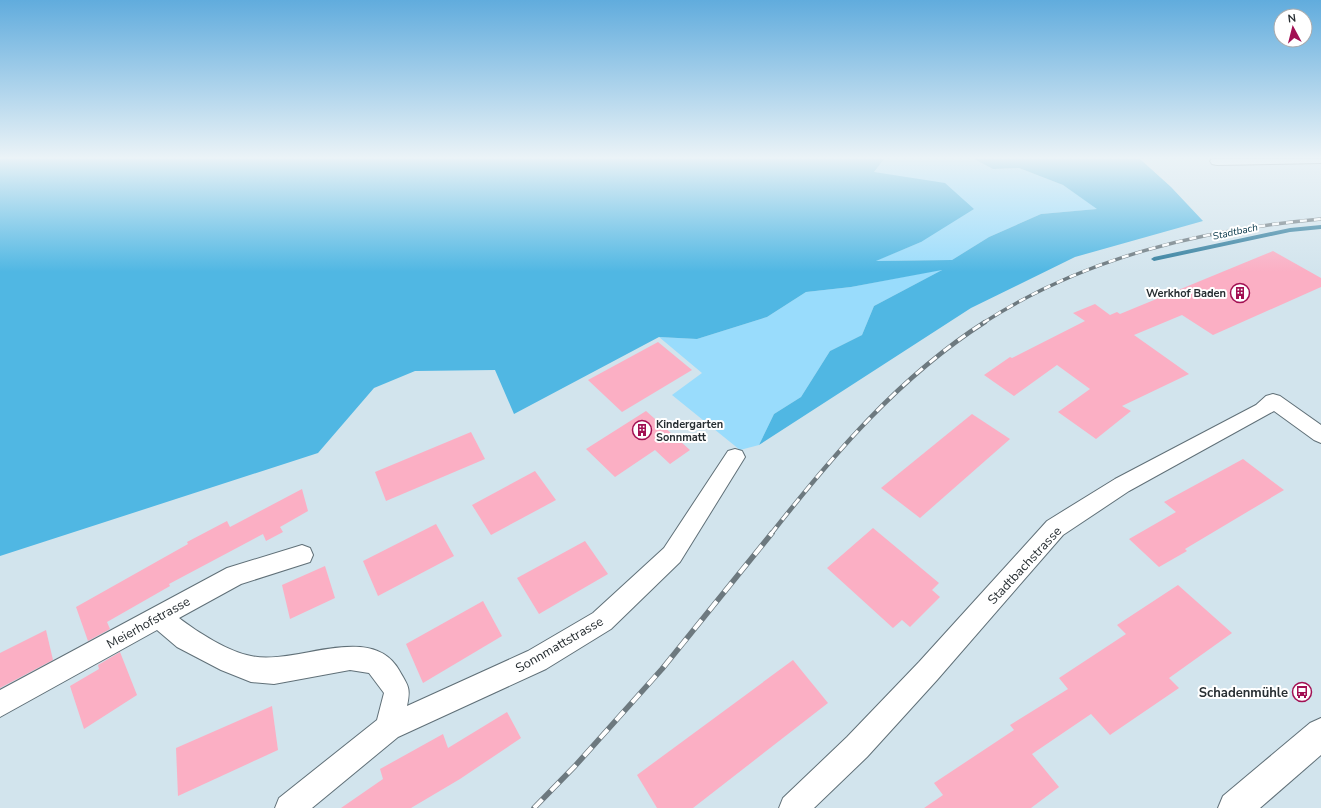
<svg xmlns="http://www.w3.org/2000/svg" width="1321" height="808" viewBox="0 0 1321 808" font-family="'Nunito Sans',sans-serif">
<rect width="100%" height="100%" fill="#d2e4ed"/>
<!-- green -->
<g fill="#99dcfc">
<path d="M 884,159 L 974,159 L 993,169 L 1019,168 L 1063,185 L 1098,209 L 1041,214 L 989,237 L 952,260 L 875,261 L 921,242 L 874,172 Z"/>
<path d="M 944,269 L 874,306 L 862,335 L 830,351 L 801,397 L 774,414 L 759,445 L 740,450 L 672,395 L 702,373 L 659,337 L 697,339 L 767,317 L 806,292 L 851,287 Z"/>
</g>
<!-- forest -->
<path fill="#50b7e3" d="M 0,159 L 884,159 L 874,172 L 945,183 L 974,209 L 921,242 L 876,261 L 952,260 L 989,237 L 1041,214 L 1097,209 L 1063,185 L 1019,168 L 993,169 L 974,159 L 1140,159 L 1171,187 L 1203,221 L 1075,257 L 971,308 L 759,445 L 774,414 L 801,397 L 830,351 L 862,335 L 874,306 L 942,270 L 851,287 L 806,292 L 767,317 L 697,339 L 659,337 L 514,414 L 495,370 L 415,371 L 374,388 L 318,453 L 0,556 Z"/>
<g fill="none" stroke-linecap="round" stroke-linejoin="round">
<!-- stream -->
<path fill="#327e9e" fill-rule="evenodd" d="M 1321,225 L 1321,229 L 1290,232 L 1154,261 L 1151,259 L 1154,257 L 1290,228 Z"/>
</g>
<!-- building -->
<g fill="#fbafc4">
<path d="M 1273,251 L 1321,278 L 1321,287 L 1213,335 L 1182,315 L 1134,335 L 1189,374 L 1122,406 L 1131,411 L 1096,439 L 1058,412 L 1090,389 L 1057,365 L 1014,396 L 984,375 L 1010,357 L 1012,358 L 1085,321 L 1073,313 L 1095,304 L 1110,315 L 1117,312 L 1120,314 Z"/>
<path d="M 658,342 L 692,370 L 622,412 L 588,380 Z"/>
<path d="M 646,411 L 690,450 L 670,464 L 655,450 L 615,477 L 586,449 Z"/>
<path d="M 972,414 L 1010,439 L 920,518 L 881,488 Z"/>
<path d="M 471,432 L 485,459 L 386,501 L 375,472 Z"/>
<path d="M 1243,459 L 1284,490 L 1185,549 L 1187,551 L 1159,567 L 1129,539 L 1176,512 L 1164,502 Z"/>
<path d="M 535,471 L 556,500 L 491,535 L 472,505 Z"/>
<path d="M 302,489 L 308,511 L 280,527 L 283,532 L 266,541 L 263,534 L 169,584 L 170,586 L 107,622 L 110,629 L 88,641 L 76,607 L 188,544 L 187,542 L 227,521 L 230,527 Z"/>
<path d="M 436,524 L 454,556 L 378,596 L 363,561 Z"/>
<path d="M 873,528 L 939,583 L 932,590 L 940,597 L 910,627 L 902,620 L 893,628 L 827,568 Z"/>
<path d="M 585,541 L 608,574 L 539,614 L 517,578 Z"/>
<path d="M 325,566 L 335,598 L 290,619 L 282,585 Z"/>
<path d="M 1178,585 L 1232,633 L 1169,678 L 1179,688 L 1110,735 L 1091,714 L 1032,754 L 1059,787 L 1031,808 L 924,808 L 943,795 L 934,783 L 1014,730 L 1010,725 L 1068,689 L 1059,678 L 1126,634 L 1117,625 Z"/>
<path d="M 483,601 L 502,636 L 423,683 L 406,644 Z"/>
<path d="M 46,630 L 53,660 L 0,688 L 0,653 Z"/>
<path d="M 120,652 L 137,695 L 84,729 L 70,686 L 99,669 L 98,665 Z"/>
<path d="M 793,660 L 828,703 L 693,808 L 657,808 L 637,775 Z"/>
<path d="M 272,706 L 278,750 L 178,796 L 176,748 Z"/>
<path d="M 507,712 L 521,738 L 460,779 L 411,808 L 341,808 L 383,779 L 380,769 L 443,734 L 448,748 Z"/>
</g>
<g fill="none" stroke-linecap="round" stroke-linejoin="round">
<defs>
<g id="minor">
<path d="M 1212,159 L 1321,159 L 1321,163 L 1217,165 L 1212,164 L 1210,161 Z"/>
<path d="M 1273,394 L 1280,396 L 1321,425 L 1321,443 L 1314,440 L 1274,411 L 1129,491 L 1063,535 L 937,680 L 867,757 L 814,808 L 779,808 L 783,798 L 847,737 L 919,662 L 1047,521 L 1115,479 L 1256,405 L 1266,396 Z"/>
<path d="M 735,449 L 742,451 L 745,457 L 680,562 L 611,629 L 546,669 L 398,737 L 312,808 L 275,808 L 279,798 L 377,720 L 384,693 L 369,673 L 350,670 L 274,684 L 251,682 L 221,670 L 177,647 L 157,630 L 0,717 L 0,690 L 227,568 L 302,545 L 310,548 L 313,555 L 310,562 L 241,584 L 179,618 C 197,632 229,652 251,656 C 295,666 371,621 399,670 C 408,686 411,687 407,706 L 528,651 L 593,613 L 664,548 L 728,451 Z"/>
</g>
<path id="secondary" d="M 1321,718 L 1321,755 L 1260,808 L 1218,808 L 1223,796 L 1310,723 Z"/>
</defs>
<!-- minor casing -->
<use href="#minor" stroke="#607078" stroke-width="2"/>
<!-- secondary casing -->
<use href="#secondary" stroke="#607078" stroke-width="2"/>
<!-- minor -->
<use href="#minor" fill="#fff" fill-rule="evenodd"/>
<!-- secondary -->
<use href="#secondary" fill="#fff" fill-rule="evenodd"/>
<defs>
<path id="rail-far2" d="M 983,323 C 1085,257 1201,230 1321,219"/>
<path id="rail-far1" d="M 771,534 C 833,455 899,377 985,322"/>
<path id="rail" d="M 534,808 L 575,766 L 662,669 L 772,533"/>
</defs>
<!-- rail-far2 casing -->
<use href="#rail-far2" stroke="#6d797f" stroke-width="3.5"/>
<!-- rail-far1 casing -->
<use href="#rail-far1" stroke="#6d797f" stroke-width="4.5"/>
<!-- rail casing -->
<use href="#rail" stroke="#6d797f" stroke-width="5.5"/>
<!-- rail-far2 -->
<use href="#rail-far2" stroke="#fff" stroke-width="2.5" stroke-dasharray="7" stroke-linecap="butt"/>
<!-- rail-far1 -->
<use href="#rail-far1" stroke="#fff" stroke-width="3" stroke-dasharray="9" stroke-linecap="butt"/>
<!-- rail -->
<use href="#rail" stroke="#fff" stroke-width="4" stroke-dasharray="12" stroke-linecap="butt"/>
</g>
<!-- sky -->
<linearGradient id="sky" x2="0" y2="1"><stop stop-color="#61acdd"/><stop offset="0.58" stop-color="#ebf3f7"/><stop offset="1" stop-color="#ebf3f7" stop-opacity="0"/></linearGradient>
<rect width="1321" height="272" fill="url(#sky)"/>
<!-- icons -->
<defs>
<symbol id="building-ring" viewBox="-11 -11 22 22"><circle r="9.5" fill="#fff" stroke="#a21053" stroke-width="1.5"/><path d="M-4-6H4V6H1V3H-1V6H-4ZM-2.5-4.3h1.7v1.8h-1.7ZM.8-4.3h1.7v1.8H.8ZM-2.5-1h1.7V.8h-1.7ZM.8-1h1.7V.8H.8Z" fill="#a21053"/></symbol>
<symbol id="bus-ring" viewBox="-11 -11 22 22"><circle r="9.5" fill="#fff" stroke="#a21053" stroke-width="1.5"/><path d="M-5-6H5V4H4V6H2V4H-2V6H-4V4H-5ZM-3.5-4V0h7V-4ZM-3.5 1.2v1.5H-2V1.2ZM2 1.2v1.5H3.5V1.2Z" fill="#a21053"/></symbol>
</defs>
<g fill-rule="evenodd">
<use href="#building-ring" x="1229" y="282" width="22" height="22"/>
<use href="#building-ring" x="631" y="419" width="22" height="22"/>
<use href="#bus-ring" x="1291" y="681" width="22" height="22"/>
</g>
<g text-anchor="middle" stroke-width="4" stroke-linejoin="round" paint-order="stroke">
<!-- far-water labels -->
<g font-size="10" font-style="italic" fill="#053547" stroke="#fff">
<text transform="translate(1235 231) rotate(-12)" y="4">Stadtbach</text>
</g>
<!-- poi labels -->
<g font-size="11" font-weight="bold" fill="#272e32" stroke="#fff" text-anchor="end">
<text x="1226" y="297">Werkhof Baden</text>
<text x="656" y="428" text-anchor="start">Kindergarten<tspan x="656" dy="13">Sonnmatt</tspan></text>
</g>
<!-- near-street labels -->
<g font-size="13" fill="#272e32" stroke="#fff">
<text transform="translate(1024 565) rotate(-47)" y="5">Stadtbachstrasse</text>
<text transform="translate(148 622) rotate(-29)" y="5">Meierhofstrasse</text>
<text transform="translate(559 644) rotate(-30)" y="5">Sonnmattstrasse</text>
</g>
<!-- near-poi labels -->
<g font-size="13" font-weight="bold" fill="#272e32" stroke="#fff" text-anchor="end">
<text x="1288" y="697">Schadenmühle</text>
</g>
</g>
<!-- north arrow -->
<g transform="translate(1293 28) rotate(353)"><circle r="19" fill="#ffffff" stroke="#a9abad"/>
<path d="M0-3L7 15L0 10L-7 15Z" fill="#a21053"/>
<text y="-6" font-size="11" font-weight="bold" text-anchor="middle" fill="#272e32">N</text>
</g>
</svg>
